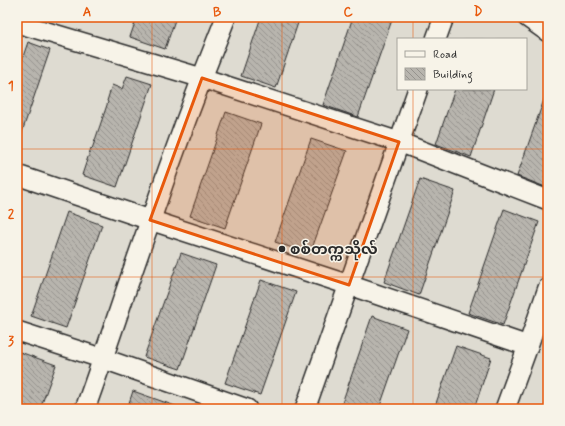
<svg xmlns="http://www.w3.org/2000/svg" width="565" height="426" viewBox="0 0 565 426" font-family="Mynerve,'Noto Sans Myanmar',sans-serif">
<defs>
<pattern id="building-back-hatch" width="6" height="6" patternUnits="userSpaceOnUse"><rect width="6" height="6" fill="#b8b5ae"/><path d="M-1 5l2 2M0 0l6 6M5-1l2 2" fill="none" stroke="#96938e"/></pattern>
</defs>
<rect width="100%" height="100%" fill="#efebe0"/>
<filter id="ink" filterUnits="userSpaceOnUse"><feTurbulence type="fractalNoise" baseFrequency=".025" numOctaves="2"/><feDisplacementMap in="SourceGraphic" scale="8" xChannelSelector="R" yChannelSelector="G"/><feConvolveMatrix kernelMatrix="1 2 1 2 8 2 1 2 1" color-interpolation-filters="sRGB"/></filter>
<g filter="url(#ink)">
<!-- built -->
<path fill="#dedbd1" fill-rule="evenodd" d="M 17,17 L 548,17 L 548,409 L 17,409 ZM 398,39 L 526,39 L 526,89 L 398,89 Z"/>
<!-- building -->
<g fill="url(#building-back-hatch)" stroke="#2b2b2b">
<path d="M 137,17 L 176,17 L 165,49 L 130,37 Z"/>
<path d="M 261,17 L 300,17 L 276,88 L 241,76 Z"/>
<path d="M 353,17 L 393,17 L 358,117 L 323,105 Z"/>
<path d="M 28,42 L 50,50 L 20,138 L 17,138 L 17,74 Z"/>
<path d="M 127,76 L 152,84 L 117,187 L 82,175 L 91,148 L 92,149 L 108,102 L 107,101 L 112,85 L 122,89 Z"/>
<path d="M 455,89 L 494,89 L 471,157 L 436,144 Z"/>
<path d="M 546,94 L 548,94 L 548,188 L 517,176 Z"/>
<path d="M 226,112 L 261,124 L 225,228 L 190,216 Z"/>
<path d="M 311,139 L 347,151 L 310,254 L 275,242 Z"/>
<path d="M 420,179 L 455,191 L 419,295 L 384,282 Z"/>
<path d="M 504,209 L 539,222 L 503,325 L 468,313 Z"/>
<path d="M 67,212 L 102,225 L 66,328 L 31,316 Z"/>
<path d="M 181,253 L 216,265 L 180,369 L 144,357 Z"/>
<path d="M 261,280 L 296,292 L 260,395 L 225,383 Z"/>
<path d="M 372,316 L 407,329 L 379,409 L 340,409 Z"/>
<path d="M 456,346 L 491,358 L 474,409 L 434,409 Z"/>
<path d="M 20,352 L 56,365 L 40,409 L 17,409 L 17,362 Z"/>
<path d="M 133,391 L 178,407 L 178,409 L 127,409 Z"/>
</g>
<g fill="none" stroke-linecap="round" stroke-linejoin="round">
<defs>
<g id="street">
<path d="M 527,17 L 548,32"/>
<path d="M 17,23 L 202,78 L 399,142 L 548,200"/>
<path d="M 436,39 L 444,17"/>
<path d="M 17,175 L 150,220 L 349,285 L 528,346"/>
<path d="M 17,331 L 104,359 L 247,409"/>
<path d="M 85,409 C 108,346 128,282 151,219 C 174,151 199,84 226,17"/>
<path d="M 305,409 L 418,89"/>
<path d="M 505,409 L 528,346 L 548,288"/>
</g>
</defs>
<!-- street casing -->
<use href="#street" stroke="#2b2b2b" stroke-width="22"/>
<!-- street -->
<use href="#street" stroke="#f7f3e8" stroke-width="19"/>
</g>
</g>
<!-- marked area -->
<path fill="#e8590c" fill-opacity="0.2" stroke="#e8590c" stroke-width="3" stroke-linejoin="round" d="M 202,78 L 399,142 L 349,285 L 150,220 Z"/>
<!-- grid -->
<path fill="none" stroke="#e8590c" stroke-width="1" stroke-opacity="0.55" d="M 152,17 L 152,409M 282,17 L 282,409M 413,17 L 413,39M 413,89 L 413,409M 17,149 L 548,149M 17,277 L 548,277"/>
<!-- markers -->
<circle fill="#2b2b2b" stroke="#f7f3e8" stroke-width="1.5" cx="282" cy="249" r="4"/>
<g text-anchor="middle" stroke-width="3" stroke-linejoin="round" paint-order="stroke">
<!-- poi labels -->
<g font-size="15" font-weight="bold" fill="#2b2b2b" stroke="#f7f3e8" text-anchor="start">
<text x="290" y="254">စစ်‌တက္ကသိုလ်</text>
</g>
</g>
<!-- margin -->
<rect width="565" height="426" fill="none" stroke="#f7f3e8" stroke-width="44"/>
<!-- legend -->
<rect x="397" y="38" width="130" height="52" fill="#f7f3e8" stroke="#a5a39c"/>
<rect x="405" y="51" width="20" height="6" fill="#f7f3e8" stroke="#a5a39c"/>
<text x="433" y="58" font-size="12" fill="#2b2b2b">Road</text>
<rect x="405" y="68" width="20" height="12" fill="url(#building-back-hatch)" stroke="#a5a39c"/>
<text x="433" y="78" font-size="12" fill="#2b2b2b">Building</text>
<rect x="22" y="22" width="521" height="382" fill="none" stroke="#e8590c" stroke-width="1.5"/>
<g font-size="13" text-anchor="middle" font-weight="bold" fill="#e8590c">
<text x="87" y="16">A</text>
<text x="217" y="16">B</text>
<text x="348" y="16">C</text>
<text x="478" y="16">D</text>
<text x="11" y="90">1</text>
<text x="11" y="218">2</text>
<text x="11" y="345">3</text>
</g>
</svg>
